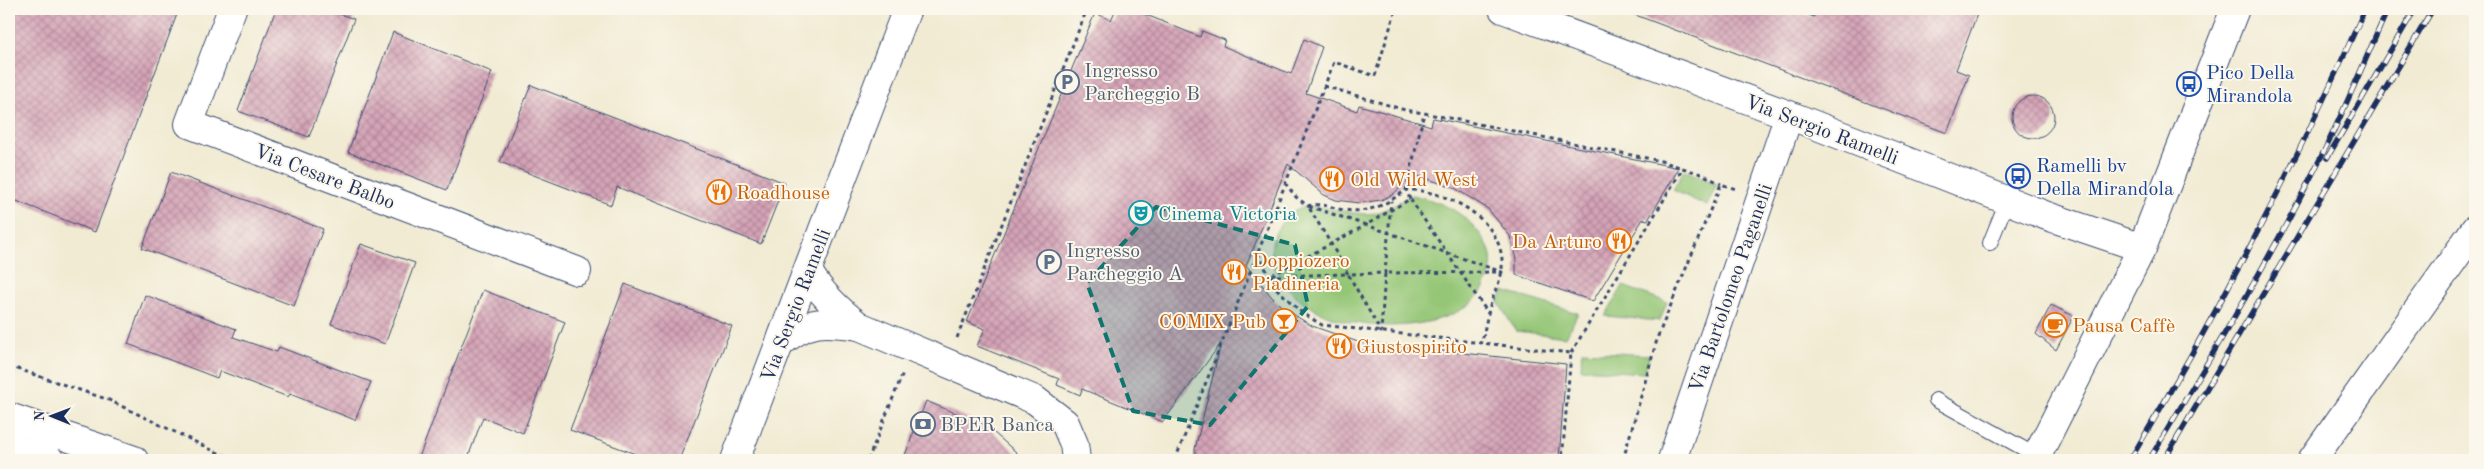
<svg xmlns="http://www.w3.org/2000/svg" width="2484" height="469" viewBox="0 0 2484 469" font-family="'Old Standard TT',serif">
<defs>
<pattern id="building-cross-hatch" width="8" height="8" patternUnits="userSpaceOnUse" patternTransform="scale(1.25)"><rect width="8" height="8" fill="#d5a3b6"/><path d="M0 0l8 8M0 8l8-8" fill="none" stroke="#ac8597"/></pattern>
</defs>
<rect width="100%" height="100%" fill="#fbf7ec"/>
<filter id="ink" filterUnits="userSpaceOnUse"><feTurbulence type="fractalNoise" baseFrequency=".02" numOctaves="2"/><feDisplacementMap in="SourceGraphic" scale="10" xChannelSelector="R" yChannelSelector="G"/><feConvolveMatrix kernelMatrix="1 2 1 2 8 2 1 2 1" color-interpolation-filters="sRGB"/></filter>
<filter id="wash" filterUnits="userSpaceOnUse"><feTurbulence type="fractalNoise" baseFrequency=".0096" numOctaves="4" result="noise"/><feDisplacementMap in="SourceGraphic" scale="20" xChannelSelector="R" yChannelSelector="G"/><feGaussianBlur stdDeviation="1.12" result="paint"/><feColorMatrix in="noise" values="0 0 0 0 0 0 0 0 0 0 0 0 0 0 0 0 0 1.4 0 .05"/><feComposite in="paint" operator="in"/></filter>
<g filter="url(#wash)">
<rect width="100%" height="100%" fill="#f1ebd3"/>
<!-- grass -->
<g fill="#94c676" stroke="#587a6a">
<path d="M 1684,170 L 1717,184 L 1707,206 L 1673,190 Z"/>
<path d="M 1412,195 C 1448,203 1472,216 1489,249 C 1494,260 1491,275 1485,286 C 1462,331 1371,333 1329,316 C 1285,299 1245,249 1294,211 C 1309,199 1347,215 1368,214 C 1384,213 1398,202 1412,195 Z"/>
<path d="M 1623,286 L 1667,302 L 1660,321 L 1605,316 Z"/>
<path d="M 1503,291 L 1578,313 L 1566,337 L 1516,331 L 1498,302 Z"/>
<path d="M 1582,351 L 1650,355 L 1644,373 L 1581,369 Z"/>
</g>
<g id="blocks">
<!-- building -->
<g fill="url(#building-cross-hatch)">
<path d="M 9,9 L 179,9 L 95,232 L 9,198 Z"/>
<path d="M 276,9 L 326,9 L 354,19 L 309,137 L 238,111 Z"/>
<path d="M 1116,9 L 1132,9 L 1200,37 L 1202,31 L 1225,40 L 1223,46 L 1291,74 L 1304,39 L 1322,47 L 1306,93 L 1357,111 L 1359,105 L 1431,126 L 1433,118 L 1679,168 L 1648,220 L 1643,219 L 1593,301 L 1516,275 L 1516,259 L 1510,236 L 1488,209 L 1453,187 L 1408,173 L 1399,189 L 1392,195 L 1381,200 L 1359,203 L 1336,200 L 1324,195 L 1288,164 L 1251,254 L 1246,265 L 1271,296 L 1283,308 L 1312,326 L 1358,342 L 1566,364 L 1559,460 L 1195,460 L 1195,449 L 1221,343 L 1163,422 L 1082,389 L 1080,395 L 1057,385 L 1059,379 L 977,346 L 985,329 L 967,322 L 1095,13 L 1111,20 Z"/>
<path d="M 1626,9 L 1792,9 L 1814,17 L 1815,9 L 1979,9 L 1956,70 L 1969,75 L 1947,133 L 1625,11 Z"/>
<path d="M 393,32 L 492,72 L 447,190 L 348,152 Z"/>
<path d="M 531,85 L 785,183 L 761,244 L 617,187 L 611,205 L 500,162 Z"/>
<circle cx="2033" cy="117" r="21"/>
<path d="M 171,172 L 323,229 L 294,306 L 142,248 Z"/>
<path d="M 361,244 L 415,263 L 385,344 L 331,324 Z"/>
<path d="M 625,284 L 732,326 L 679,460 L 652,460 L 570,430 Z"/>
<path d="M 483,290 L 565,322 L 523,433 L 483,417 L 467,460 L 418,460 Z"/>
<path d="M 145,295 L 236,329 L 233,337 L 277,352 L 279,347 L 371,382 L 355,420 L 290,394 L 288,397 L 220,371 L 217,378 L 128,344 Z"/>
<path d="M 2051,305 L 2074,316 L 2056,350 L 2036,334 Z"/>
<path d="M 926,401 L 985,425 L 1025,460 L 903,460 Z"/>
</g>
</g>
</g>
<g filter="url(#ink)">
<use href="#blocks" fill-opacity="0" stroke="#3b4b70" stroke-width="1"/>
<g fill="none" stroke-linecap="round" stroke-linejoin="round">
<defs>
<g id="lane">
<path d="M 1990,243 L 2007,201"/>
<path d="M 1936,400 L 2037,456"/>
</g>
<g id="street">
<path d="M 232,9 L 189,124 L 577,271"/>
<path d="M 1503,9 L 1789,115 L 2047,216 L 2142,248"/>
<path d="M 808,271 C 820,293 839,311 859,326 L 1035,400 L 1065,423 L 1074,444 L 1076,460"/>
<path d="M 780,343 C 809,319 824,321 859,326"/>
<path d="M 735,460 L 907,9"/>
<path d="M 1672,460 L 1789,115"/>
</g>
<g id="secondary">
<path d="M 9,417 L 134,460"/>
<path d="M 9,446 L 50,460"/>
<path d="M 2035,460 L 2142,248 L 2235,9"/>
<path d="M 2312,460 L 2475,229"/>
</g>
</defs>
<!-- lane casing -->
<use href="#lane" stroke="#3b4b70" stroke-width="16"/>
<!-- street casing -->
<use href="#street" stroke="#3b4b70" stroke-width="30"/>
<!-- secondary casing -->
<use href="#secondary" stroke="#3b4b70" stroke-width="30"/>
<!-- path -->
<g stroke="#3b4b70" stroke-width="3" stroke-dasharray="4 4" stroke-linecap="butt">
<path d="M 1324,86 L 1405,110 L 1424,113"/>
<path d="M 1285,183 L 1296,197 L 1308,206 C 1319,203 1328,206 1339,209 C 1367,215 1384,206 1406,190 L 1424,113 L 1661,161 L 1704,175 L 1721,184"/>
<path d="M 1410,199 L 1406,190 C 1447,189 1506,221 1502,268 C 1502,278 1495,290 1492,300 C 1487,314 1485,328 1482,342"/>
<path d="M 1258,253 L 1274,286 L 1301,312 L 1322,325 L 1571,353 L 1562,460"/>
<path d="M 1272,275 L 1331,244 L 1308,206 L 1366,225 L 1410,199 L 1488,313"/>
<path d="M 1269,276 L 1348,274 L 1381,332 L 1385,273 L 1502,272 L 1366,225 L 1331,244 L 1348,274 L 1385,273 L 1391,201"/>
<path d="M 957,338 L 1087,9"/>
<path d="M 1571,353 L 1683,168"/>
<path d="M 9,366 L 109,400 L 216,452 L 239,460"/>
<path d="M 868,460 L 903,373"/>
<path d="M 1175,460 L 1334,62 L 1375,76 L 1396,9"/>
<path d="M 1623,460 L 1658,336 L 1721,184 L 1736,189"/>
</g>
<!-- lane -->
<use href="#lane" stroke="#fff" stroke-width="14"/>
<!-- street -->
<use href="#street" stroke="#fff" stroke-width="28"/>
<!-- secondary -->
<use href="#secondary" stroke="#fff" stroke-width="28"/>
<defs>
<g id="rail">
<path d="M 2327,158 L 2415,9"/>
<path d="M 2130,460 C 2217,315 2296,164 2365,9"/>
<path d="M 2149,460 C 2211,357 2273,255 2326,147 C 2348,102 2367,55 2388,9"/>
<path d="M 2164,460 L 2433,9"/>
</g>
</defs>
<!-- rail casing -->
<use href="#rail" stroke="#1b2f5e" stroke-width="5.5"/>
<!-- rail -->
<use href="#rail" stroke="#fbf7ec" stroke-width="4" stroke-dasharray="11" stroke-linecap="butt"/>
</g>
</g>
<!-- marked area -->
<path fill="#0f766e" fill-opacity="0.2" stroke="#0f766e" stroke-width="4" stroke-dasharray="10 6" stroke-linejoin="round" d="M 1156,207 L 1295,245 L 1308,306 L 1210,425 L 1133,411 L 1087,283 Z"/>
<!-- icons -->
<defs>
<symbol id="parking-ring" viewBox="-11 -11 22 22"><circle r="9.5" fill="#fbf7ec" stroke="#5c6f8a" stroke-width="1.5"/><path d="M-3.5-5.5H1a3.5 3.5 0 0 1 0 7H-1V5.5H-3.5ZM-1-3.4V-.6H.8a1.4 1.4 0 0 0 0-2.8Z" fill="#5c6f8a"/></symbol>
<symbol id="bus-ring" viewBox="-11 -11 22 22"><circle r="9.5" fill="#fbf7ec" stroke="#1a4fb4" stroke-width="1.5"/><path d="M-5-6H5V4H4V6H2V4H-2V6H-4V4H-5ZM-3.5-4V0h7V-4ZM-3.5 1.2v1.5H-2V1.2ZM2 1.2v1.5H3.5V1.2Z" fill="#1a4fb4"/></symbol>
<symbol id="restaurant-ring" viewBox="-11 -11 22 22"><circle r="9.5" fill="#fbf7ec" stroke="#e8710a" stroke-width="1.5"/><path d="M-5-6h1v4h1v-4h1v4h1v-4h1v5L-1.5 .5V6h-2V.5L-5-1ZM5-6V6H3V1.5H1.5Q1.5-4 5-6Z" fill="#e8710a"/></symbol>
<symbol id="theatre-ring" viewBox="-11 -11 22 22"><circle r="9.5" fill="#fbf7ec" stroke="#0f9aa8" stroke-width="1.5"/><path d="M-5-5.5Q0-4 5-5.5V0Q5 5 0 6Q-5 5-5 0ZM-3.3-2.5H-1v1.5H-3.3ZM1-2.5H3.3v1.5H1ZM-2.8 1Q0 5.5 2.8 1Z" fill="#0f9aa8"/></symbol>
<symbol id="bar-ring" viewBox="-11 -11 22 22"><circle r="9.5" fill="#fbf7ec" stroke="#e8710a" stroke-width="1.5"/><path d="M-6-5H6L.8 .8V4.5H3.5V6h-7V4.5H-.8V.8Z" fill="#e8710a"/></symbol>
<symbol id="cafe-ring" viewBox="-11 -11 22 22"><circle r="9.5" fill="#fbf7ec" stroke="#e8710a" stroke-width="1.5"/><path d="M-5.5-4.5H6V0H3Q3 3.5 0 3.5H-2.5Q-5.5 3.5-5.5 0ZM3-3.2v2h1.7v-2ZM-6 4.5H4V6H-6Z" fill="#e8710a"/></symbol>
<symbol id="bank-ring" viewBox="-11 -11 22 22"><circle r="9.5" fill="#fbf7ec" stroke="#5c6f8a" stroke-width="1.5"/><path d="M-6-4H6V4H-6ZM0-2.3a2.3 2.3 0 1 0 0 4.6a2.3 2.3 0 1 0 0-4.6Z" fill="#5c6f8a"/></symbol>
</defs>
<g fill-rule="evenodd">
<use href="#parking-ring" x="1053" y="68" width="28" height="28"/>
<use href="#bus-ring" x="2175" y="70" width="28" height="28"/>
<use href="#bus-ring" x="2004" y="162" width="28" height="28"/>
<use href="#restaurant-ring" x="1318" y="165" width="28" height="28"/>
<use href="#restaurant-ring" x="705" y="178" width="28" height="28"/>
<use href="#theatre-ring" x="1127" y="199" width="28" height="28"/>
<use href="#restaurant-ring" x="1605" y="227" width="28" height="28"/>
<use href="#parking-ring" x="1035" y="248" width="28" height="28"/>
<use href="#restaurant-ring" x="1220" y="258" width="28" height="28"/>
<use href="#bar-ring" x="1270" y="307" width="28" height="28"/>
<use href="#cafe-ring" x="2041" y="311" width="28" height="28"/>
<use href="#restaurant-ring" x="1325" y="332" width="28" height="28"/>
<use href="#bank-ring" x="909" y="410" width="28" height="28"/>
</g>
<g text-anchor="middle" stroke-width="4" stroke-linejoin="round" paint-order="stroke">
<!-- service labels -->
<g font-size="20" fill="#4e5e75" stroke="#fbf7ec" text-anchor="start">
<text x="1084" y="77">Ingresso<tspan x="1084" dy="23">Parcheggio B</tspan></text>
<text x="1066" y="257">Ingresso<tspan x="1066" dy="23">Parcheggio A</tspan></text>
<text x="940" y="431">BPER Banca</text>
</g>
<!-- transit labels -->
<g font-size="20" fill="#164399" stroke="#fbf7ec" text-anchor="start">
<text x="2206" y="79">Pico Della<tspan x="2206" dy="23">Mirandola</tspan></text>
<text x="2036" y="172">Ramelli bv<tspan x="2036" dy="23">Della Mirandola</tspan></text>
</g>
<!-- street labels -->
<g font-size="20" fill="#1b2f5e" stroke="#fbf7ec">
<text transform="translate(1822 129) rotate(21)" y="7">Via Sergio Ramelli</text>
<text transform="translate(325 176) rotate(21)" y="7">Via Cesare Balbo</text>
<text transform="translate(1730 288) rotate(-71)" y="7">Via Bartolomeo Paganelli</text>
<text transform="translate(795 305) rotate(-69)" y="7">Via Sergio Ramelli</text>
</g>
<!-- food labels -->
<g font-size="20" fill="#c56008" stroke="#fbf7ec" text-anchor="start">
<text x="1350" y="186">Old Wild West</text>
<text x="736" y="199">Roadhouse</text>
<text x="1602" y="248" text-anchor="end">Da Arturo</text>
<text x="1252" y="267">Doppiozero<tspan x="1252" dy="23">Piadineria</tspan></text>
<text x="1266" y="328" text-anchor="end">COMIX Pub</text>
<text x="2072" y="332">Pausa Caffè</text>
<text x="1356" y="353">Giustospirito</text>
</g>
<!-- culture labels -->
<g font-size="20" fill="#0d838f" stroke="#fbf7ec" text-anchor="start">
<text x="1158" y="220">Cinema Victoria</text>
</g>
</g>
<!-- margin -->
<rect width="2484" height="469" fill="none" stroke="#fbf7ec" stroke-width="30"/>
<!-- north arrow -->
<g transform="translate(52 416) rotate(271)" stroke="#fbf7ec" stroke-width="4" paint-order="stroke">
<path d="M0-4L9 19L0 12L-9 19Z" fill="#1b2f5e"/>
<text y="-8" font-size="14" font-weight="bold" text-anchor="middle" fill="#1b2f5e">N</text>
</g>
</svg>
